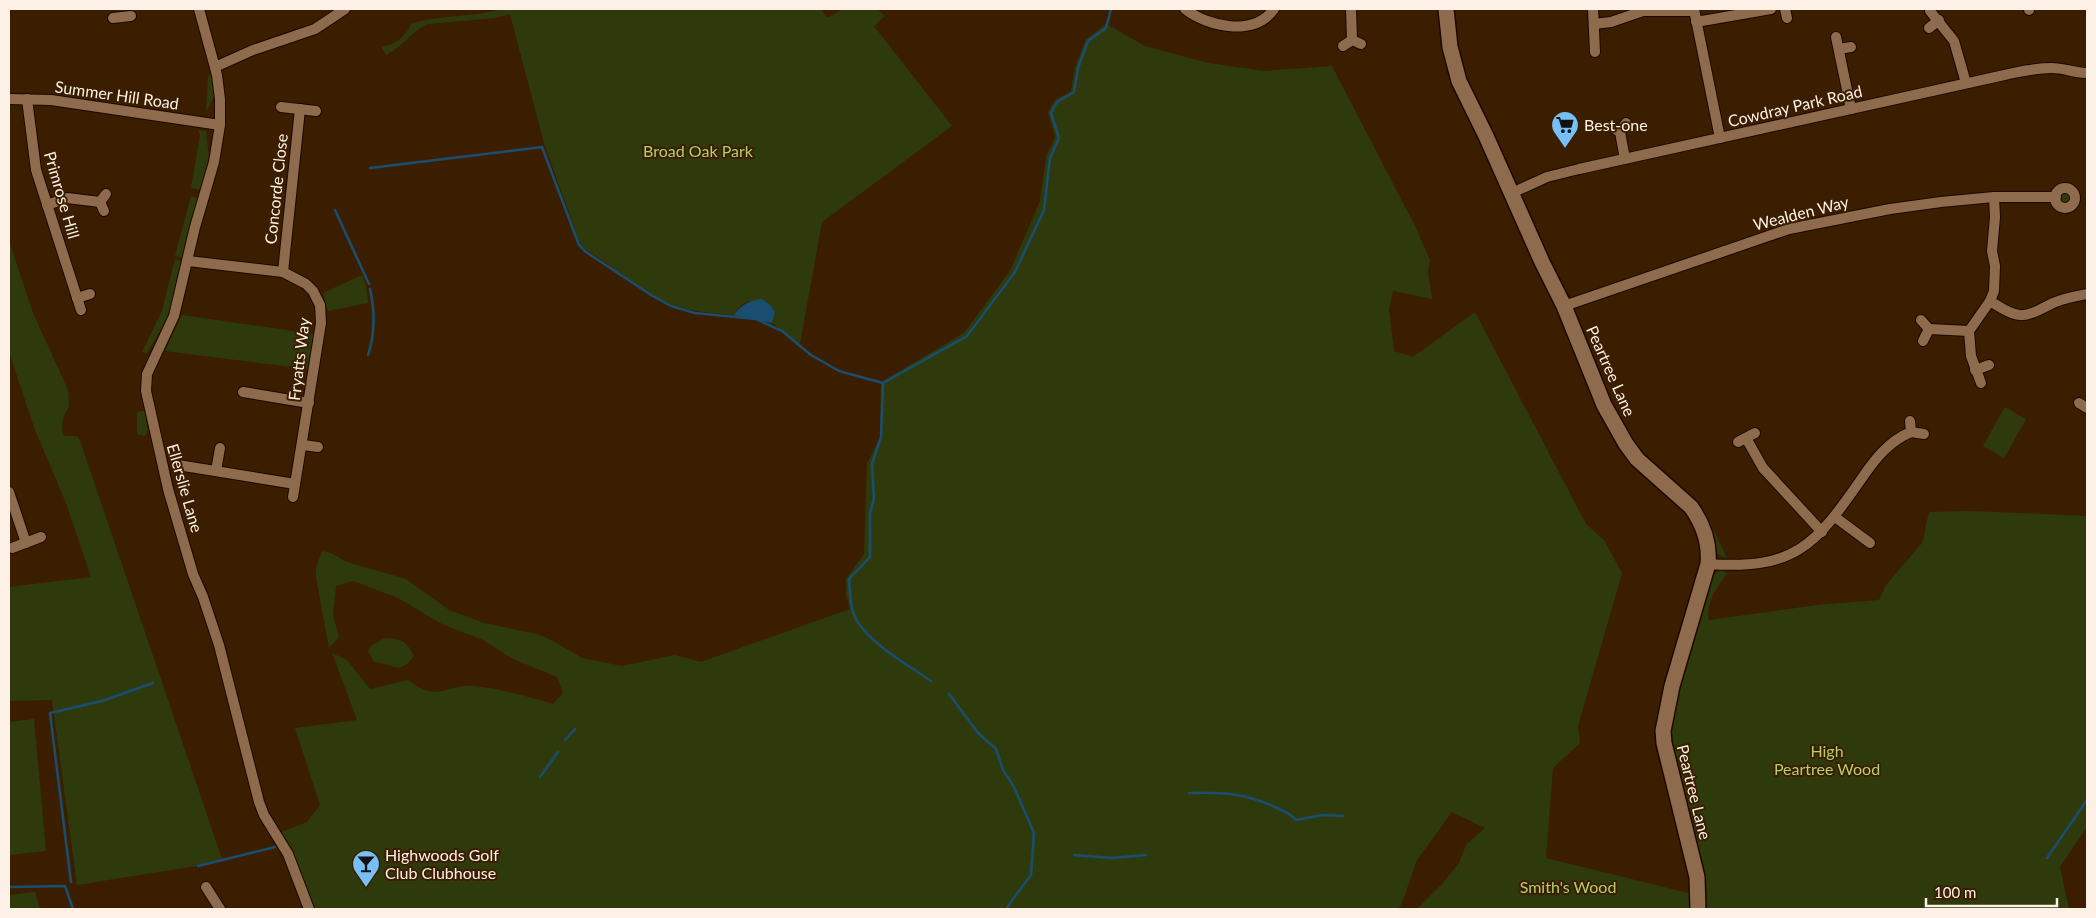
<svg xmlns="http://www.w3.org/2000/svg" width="2096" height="918" viewBox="0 0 2096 918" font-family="Lato,sans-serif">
<rect width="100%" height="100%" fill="#3b1e00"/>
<!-- green -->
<g fill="#2f3a0c">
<path d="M 502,9 L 821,9 L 827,18 L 843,9 L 877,9 L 885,16 L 874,26 L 952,126 L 822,222 L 800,344 L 772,323 L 775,312 L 749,301 L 741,305 L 734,315 C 714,313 693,312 673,305 C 642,294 616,268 588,251 L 580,244 L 544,143 L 510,14 L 495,18 L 428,24 C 411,31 403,47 386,55 L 381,46 C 394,47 407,35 411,24 C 441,14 473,18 502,9 Z"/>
<path d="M 1106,24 L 1145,46 L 1208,63 L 1264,71 L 1332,66 L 1416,228 L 1430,260 L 1428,272 L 1432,299 L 1393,291 L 1389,309 L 1394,351 L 1413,357 L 1475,312 L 1586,524 L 1604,540 L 1622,573 L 1578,726 L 1580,743 L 1553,768 L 1546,858 L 1688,893 L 1691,895 L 1693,909 L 1417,909 L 1442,884 L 1459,863 L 1466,845 L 1485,828 L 1452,812 L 1417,860 L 1402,903 L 1398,909 L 312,909 L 279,833 L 307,822 L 320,805 L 295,728 L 357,720 L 332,653 L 347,660 L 370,689 L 408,680 C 440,704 443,684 474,686 C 501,689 527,696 553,704 L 563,693 L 557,677 L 513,659 L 483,640 L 442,624 L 398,598 L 353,581 L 336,586 L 333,615 L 339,637 L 329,648 L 316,577 L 316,568 L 322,551 L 331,553 L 347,562 L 406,579 L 449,610 L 484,623 L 537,634 L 553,641 L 582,658 L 622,666 L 675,655 L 701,662 L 850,609 L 846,595 L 846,579 L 864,554 L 867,464 L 880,437 L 881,382 L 964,333 L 1010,271 L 1040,201 L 1046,157 L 1055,137 L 1048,112 L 1055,100 L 1071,91 L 1075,67 L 1086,39 Z"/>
<path d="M 211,71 L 215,94 L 206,113 L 208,78 Z"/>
<path d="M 198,130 L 206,131 L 209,157 L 201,190 L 191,188 L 200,135 Z"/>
<circle cx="2065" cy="198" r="7"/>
<path d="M 191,196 L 200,199 L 183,258 L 175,256 Z"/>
<path d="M 9,241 L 33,313 L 68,390 L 69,407 C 63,415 60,427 64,436 L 77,436 L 80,441 L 222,859 L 196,866 L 77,885 L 52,700 L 9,701 L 9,587 L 91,577 L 66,503 L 35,430 L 9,352 Z"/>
<path d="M 175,259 L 183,262 L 170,314 L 147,353 L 142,352 L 162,311 Z"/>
<path d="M 362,275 L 366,286 L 368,303 L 328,311 L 323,293 Z"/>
<path d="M 182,315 L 314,334 L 308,369 L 165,351 Z"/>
<path d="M 2005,407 L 2026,419 L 2004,458 L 1983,446 Z"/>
<path d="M 140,411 L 144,411 L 148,430 L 145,436 L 137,434 L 137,413 Z"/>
<path d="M 1972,511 L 2087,516 L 2087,827 L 2060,867 L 2069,909 L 1704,909 L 1674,761 L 1670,733 L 1680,674 L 1709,581 L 1714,574 L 1722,570 L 1727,573 C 1717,588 1705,602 1709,620 L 1817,605 L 1879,600 L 1886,585 L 1922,543 C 1926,533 1925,522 1930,512 Z"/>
<path d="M 1710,522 L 1727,558 C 1709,555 1711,540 1708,523 Z"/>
<path d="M 385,638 C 403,639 406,641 414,656 C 399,676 394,664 374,662 L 368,651 L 372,645 Z"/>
<path d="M 34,719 L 46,851 L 9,855 L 9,722 Z"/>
<path d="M 35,892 L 40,909 L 9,909 L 9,895 Z"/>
</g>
<!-- water -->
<path fill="#194e71" d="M 762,299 L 770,305 L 775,312 L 772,323 L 734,315 C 742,304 748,301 762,299 Z"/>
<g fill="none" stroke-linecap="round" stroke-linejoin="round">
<!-- stream -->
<g stroke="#194e71" stroke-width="2.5">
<path d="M 370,168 L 542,147 L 579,245 L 586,252 L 651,295 L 671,306 L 695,313 L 756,319 L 782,331 L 811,355 L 839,371 L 883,383"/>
<path d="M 335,210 L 369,284"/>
<path d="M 368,355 C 375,334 375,311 370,289"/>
<path d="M 931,681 C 906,663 874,647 857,621 C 850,610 850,592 849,579 L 870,557 L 870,514 L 874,498 L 872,464 L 881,437 L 883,383 L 967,336 L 1015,272 L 1044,210 L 1050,158 L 1059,138 L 1051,113 L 1057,102 L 1074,92 L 1078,68 L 1088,41 L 1106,28 L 1111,9"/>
<path d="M 949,694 L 978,733 L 996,749 L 1003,770 L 1014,787 L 1034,833 L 1031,875 L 1010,903 L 1007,909"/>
<path d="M 565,740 L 575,729"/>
<path d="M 540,777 L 558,752"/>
<path d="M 1189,793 C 1222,792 1246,793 1277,808 C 1284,811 1291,814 1296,820 L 1323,815 L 1343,816"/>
<path d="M 1074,855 L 1112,858 L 1146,855"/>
<path d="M 2047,858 L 2087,800"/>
<path d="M 198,866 L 275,847"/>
<path d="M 71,882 L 50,713 L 102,701 L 153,683"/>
<path d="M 9,887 L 65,886 L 73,909"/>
</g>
<defs>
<g id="street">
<path d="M 199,9 L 217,75 L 220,99 L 220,125 L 214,162 L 195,227 L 174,316 L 147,374 L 146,391 L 168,489 L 193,574 L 203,597 L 219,645 L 259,802 L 264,815 L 288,854 L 309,909"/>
<path d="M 1185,9 C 1208,27 1254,37 1274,9"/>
<path d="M 1351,9 L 1352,40"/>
<path d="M 1593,9 L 1595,52"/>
<path d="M 1694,9 L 1720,138"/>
<path d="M 1785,9 L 1787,18"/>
<path d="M 2029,10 L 2029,9"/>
<path d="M 1930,11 L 1954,41 L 1966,83"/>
<path d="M 113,18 L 131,16"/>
<path d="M 1696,22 L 1771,9"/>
<path d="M 1594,24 L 1611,22 L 1643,11 L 1694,11"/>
<path d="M 1929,28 L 1939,20"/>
<path d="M 1836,37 L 1851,109"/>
<path d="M 1343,46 L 1352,40 L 1361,44"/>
<path d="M 1839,49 L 1851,47"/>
<path d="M 215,67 L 253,50 L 315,29 L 345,9"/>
<path d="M 9,99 L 51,100 L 220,125"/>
<path d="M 27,99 L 36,170 L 81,310"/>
<path d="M 281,107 L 316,111"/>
<path d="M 1610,126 L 1620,132 L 1626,123"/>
<path d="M 1620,132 L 1625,159"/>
<circle cx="2065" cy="198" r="10"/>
<path d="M 1512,193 L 1547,177 L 1579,169 L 2000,76 C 2017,72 2034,68 2052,68 C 2064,68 2075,73 2087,73"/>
<path d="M 47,205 L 67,198 L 100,202"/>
<path d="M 104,211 L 100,202 L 106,194"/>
<path d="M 188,261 L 283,272 L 306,284 L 313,291 L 320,305 L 321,323 L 293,497"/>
<path d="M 283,272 L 300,109"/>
<path d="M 77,298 L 90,294"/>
<path d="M 1990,301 C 2020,320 2022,319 2053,303 C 2064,298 2076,296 2087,294"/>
<path d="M 1564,306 L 1789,229 L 1890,209 L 1941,202 L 1994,197 L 2056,197"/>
<path d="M 1921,320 L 1929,329 L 1923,341"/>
<path d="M 1929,329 L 1969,331"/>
<path d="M 1975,370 L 1989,365"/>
<path d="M 1981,383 L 1971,356 L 1969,331 L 1990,301 L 1994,291 L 1995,266 L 1992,251 L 1995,217 L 1994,197"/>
<path d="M 243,392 L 309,403"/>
<path d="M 2079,403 L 2087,408"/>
<path d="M 1910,421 L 1911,432 L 1924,434"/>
<path d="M 1746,438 L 1763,468 L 1822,532"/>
<path d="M 1738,442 L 1755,433"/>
<path d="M 303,445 L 318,447"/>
<path d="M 178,465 L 295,484"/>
<path d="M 216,471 L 220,448"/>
<path d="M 9,492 L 26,543"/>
<path d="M 1835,517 L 1870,543"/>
<path d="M 12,548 L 41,537"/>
<path d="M 1708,564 C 1795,570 1815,546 1862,478 C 1875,459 1889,441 1911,432"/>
<path d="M 206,887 L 220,909"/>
</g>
<path id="secondary" d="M 1446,9 L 1450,47 L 1459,81 L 1486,136 L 1542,262 L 1564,306 L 1604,405 L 1626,444 L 1637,459 L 1691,507 C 1703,524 1710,543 1708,564 L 1672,686 L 1663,731 L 1664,743 L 1697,877 L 1698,909"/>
</defs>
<!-- street casing -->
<use href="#street" stroke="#1d0800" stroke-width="12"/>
<!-- secondary casing -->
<use href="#secondary" stroke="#1d0800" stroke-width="18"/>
<!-- street -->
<use href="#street" stroke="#8d6b4c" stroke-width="10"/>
<!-- secondary -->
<use href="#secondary" stroke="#8d6b4c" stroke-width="15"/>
</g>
<!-- icons -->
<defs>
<symbol id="supermarket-pin" viewBox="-11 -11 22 30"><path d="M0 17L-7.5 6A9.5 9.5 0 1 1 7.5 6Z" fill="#76c0f7" stroke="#3b1e00"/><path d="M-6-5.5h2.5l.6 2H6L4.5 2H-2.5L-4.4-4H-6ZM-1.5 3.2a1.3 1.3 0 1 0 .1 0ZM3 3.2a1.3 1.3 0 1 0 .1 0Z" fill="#111"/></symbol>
<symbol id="bar-pin" viewBox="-11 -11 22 30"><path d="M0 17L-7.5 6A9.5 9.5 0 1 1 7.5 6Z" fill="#76c0f7" stroke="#3b1e00"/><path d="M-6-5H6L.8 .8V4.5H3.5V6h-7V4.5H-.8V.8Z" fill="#111"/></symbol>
</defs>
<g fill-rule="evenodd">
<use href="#supermarket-pin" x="1549" y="109" width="32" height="43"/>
<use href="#bar-pin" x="350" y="848" width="32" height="43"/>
</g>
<g text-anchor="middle" stroke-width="4" stroke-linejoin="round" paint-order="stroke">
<!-- street labels -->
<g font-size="16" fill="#fdf1e7" stroke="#3b1e00">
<text transform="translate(117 95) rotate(8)" y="6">Summer Hill Road</text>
<text transform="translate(1795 106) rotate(-13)" y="6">Cowdray Park Road</text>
<text transform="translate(276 189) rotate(-84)" y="6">Concorde Close</text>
<text transform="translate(62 195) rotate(74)" y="6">Primrose Hill</text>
<text transform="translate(1801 213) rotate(-14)" y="6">Wealden Way</text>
<text transform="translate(299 359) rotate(-83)" y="6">Fryatts Way</text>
<text transform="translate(1611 371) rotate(66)" y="6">Peartree Lane</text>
<text transform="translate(185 488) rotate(74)" y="6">Ellerslie Lane</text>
<text transform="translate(1694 792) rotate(76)" y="6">Peartree Lane</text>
</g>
<!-- poi labels -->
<g font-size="16" fill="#fdf1e7" stroke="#3b1e00" text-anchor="start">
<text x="1584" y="131">Best-one</text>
<text x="385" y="861">Highwoods Golf<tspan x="385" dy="18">Club Clubhouse</tspan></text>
</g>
<!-- park labels -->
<g font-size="16" fill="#b2cf6b" stroke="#3b1e00">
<text x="698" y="157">Broad Oak Park</text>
<text x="1827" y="757">High<tspan x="1827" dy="18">Peartree Wood</tspan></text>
<text x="1568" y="893">Smith's Wood</text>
</g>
</g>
<!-- border -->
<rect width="2096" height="918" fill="none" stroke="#fdf1e7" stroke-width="20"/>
<!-- scale -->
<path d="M1926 898v8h131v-8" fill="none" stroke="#fdf1e7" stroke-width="2.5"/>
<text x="1934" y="898" font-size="15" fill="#fdf1e7" stroke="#3b1e00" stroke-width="4" paint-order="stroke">100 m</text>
</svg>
